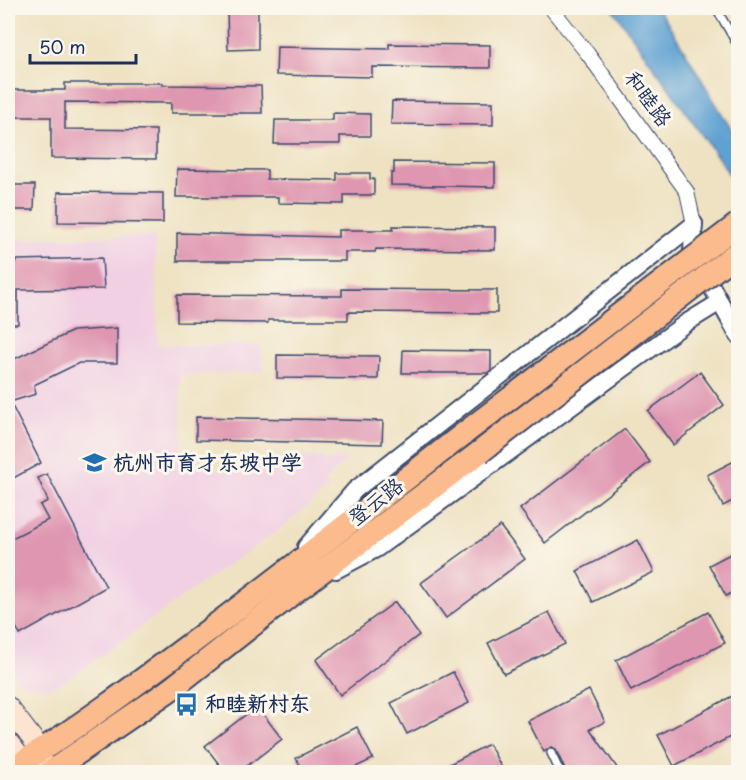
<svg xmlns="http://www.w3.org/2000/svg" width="746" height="780" viewBox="0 0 746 780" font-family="'Playpen Sans','LXGW WenKai TC',sans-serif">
<rect width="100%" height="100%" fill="#fbf7ec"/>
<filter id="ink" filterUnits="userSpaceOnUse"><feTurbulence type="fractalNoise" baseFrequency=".0167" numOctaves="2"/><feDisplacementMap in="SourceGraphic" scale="12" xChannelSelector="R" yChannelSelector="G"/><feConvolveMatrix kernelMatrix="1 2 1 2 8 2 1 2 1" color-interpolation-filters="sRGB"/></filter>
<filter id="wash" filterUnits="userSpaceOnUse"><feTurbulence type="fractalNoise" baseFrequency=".008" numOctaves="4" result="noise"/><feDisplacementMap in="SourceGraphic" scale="24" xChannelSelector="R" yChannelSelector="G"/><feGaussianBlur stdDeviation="1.35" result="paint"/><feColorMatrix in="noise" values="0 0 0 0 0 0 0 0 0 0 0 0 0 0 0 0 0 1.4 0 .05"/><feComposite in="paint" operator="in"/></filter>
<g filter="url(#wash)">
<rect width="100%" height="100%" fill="#efe2c2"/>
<!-- built -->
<path fill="#f1d0e3" d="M 155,236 L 158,345 L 261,345 L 264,372 L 180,375 L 183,467 L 227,469 L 228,464 L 276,461 L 280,456 L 322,457 L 325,461 L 350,457 L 324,482 L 328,489 L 279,530 L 199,585 L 73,676 L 50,688 L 21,684 L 8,671 L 8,239 Z"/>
<!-- water -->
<path fill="#5ea1d2" stroke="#3c6898" stroke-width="1.5" d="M 612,8 L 657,8 L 671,28 L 738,141 L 738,190 L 724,166 Z"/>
<g id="blocks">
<!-- building -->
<g fill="#df96b1">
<path d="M 227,8 L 258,8 L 258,49 L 228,50 Z"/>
<path d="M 389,44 L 490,45 L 490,68 L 372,67 L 372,77 L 276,75 L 277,47 L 389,49 Z"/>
<path d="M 65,83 L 163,83 L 162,85 L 261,86 L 262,113 L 171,113 L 171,103 L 65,102 L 65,129 L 156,130 L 156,159 L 51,158 L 51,117 L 8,117 L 8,90 L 65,90 Z"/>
<path d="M 392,101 L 493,102 L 493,125 L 391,124 Z"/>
<path d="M 333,113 L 370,114 L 370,136 L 340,136 L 340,144 L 274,144 L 275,120 L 333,120 Z"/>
<path d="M 394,162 L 495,163 L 495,187 L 391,185 L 391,173 L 394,173 Z"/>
<path d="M 177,169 L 267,170 L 267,179 L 337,180 L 337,173 L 370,173 L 370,179 L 374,179 L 374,195 L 344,195 L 344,204 L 278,203 L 278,197 L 176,197 Z"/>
<path d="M 8,185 L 35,185 L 34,210 L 8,210 Z"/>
<path d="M 58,192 L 163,193 L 163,223 L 58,222 Z"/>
<path d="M 393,226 L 495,227 L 495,250 L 376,249 L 375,252 L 345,252 L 345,261 L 177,261 L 177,233 L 338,237 L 338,230 L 393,230 Z"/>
<path d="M 102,258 L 104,289 L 18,290 L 18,324 L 8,324 L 8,261 L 15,263 L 17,260 Z"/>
<path d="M 342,289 L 497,290 L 497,313 L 348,312 L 348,320 L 268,320 L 268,323 L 177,322 L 177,295 L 342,296 Z"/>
<path d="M 117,328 L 117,363 L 79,363 L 34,385 L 36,394 L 10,402 L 41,463 L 8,481 L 8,362 L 73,331 Z"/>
<path d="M 403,350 L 491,351 L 491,370 L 487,373 L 402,373 Z"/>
<path d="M 277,355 L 379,356 L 378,379 L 277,378 Z"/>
<path d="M 700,372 L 724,405 L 673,445 L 648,411 Z"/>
<path d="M 196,417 L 383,421 L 382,444 L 196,440 Z"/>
<path d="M 625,429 L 650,462 L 545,543 L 520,509 Z"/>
<path d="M 738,459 L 738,498 L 723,506 L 707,475 Z"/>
<path d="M 47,474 L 106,587 L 20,635 L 8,610 L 8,540 L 48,520 L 40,505 L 48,501 L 38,478 Z"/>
<path d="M 500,526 L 525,559 L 446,618 L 421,583 Z"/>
<path d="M 638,540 L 654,572 L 593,602 L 577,571 Z"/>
<path d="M 738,550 L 738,589 L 726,596 L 709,565 Z"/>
<path d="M 395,602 L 419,635 L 340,695 L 316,660 Z"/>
<path d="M 549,612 L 565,644 L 504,674 L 488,643 Z"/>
<path d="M 708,612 L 725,643 L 631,691 L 616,660 Z"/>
<path d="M 453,672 L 469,703 L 407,734 L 391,703 Z"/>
<path d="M 589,690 L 605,722 L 590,729 L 620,772 L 566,772 L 556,750 L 551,747 L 544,752 L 528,721 Z"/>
<path d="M 738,693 L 738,733 L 674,766 L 658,735 Z"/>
<path d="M 257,706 L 282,739 L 239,772 L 225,772 L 205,746 Z"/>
<path d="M 357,727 L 373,759 L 345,772 L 303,772 L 296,758 Z"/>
<path d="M 489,744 L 504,772 L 434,772 Z"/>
</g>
</g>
</g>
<g filter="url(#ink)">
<use href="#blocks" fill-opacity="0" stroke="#3b4a6d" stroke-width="1.5"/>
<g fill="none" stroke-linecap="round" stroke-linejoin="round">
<defs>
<g id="service">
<path d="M 716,8 L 738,46"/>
<path d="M 551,753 L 560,772"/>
</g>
<path id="minor" d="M 551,8 L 588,54 L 687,192 L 694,224"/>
<g id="tertiary">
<path d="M 694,224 L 692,251 L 738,335"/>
<path d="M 306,547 L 355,490 L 694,224"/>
<path d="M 336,570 L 376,549 L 686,323 L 720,302"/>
</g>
<g id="secondary">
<path d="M 8,707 L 41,750 L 42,765"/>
<path d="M 8,742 L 23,761 L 34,770"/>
</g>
<g id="primary">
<path d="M 8,771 C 76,730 141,681 205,633 C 293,567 379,500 466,432"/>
<path d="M 50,772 L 171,689 L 293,593 L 480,452"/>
</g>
</defs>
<!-- service casing -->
<use href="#service" stroke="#3b4a6d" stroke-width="10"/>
<!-- minor casing -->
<use href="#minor" stroke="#3b4a6d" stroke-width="16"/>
<!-- tertiary casing -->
<use href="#tertiary" stroke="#3b4a6d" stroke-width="20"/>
<!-- secondary casing -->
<use href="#secondary" stroke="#3b4a6d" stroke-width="22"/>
<!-- primary casing -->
<use href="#primary" stroke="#3b4a6d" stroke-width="26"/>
<!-- service -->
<use href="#service" stroke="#fff" stroke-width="7"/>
<!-- minor -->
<use href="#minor" stroke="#fff" stroke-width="14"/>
<!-- tertiary -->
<use href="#tertiary" stroke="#fff" stroke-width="16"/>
<!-- secondary -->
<use href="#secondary" stroke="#fde4d1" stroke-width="20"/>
<!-- primary -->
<use href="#primary" stroke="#fbbb8d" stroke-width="22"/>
<defs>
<g id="primary-bridge">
<path d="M 466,432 L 738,224"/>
<path d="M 480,452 L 738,252"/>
</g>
</defs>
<!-- primary-bridge casing -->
<use href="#primary-bridge" stroke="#3b4a6d" stroke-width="26" stroke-linecap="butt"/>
<!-- primary-bridge -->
<use href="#primary-bridge" stroke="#fbbb8d" stroke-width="22"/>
</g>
</g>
<!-- icons -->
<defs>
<symbol id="school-bare" viewBox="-9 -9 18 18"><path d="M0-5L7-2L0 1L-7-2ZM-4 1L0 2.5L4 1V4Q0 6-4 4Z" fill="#1f6fb2" stroke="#fbf7ec" stroke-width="2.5" paint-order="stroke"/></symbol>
<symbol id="bus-bare" viewBox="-9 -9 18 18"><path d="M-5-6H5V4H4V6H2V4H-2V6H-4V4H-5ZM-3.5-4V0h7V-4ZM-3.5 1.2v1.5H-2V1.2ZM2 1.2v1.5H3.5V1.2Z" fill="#1f6fb2" stroke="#fbf7ec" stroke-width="2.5" paint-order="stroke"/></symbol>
</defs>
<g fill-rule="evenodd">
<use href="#school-bare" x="78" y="446" width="33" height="33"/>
<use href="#bus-bare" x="170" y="688" width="33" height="33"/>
</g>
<g text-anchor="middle" stroke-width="6" stroke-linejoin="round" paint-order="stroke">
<!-- street labels -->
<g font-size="21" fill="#1b2f5e" stroke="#fbf7ec">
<text transform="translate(648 99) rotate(54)" y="7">和睦路</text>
<text transform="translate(376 502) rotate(-38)" y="7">登云路</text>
</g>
<!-- poi labels -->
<g font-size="21" font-weight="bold" fill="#1b2f5e" stroke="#fbf7ec" text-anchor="start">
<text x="113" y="470">杭州市育才东坡中学</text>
<text x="205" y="711">和睦新村东</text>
</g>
</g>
<!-- margin -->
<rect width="746" height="780" fill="none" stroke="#fbf7ec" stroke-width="30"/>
<!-- scale -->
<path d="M30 54v9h106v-9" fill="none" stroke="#1b2f5e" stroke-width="3"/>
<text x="39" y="54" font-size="18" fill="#1b2f5e" stroke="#fbf7ec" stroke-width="4.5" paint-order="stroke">50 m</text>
</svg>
